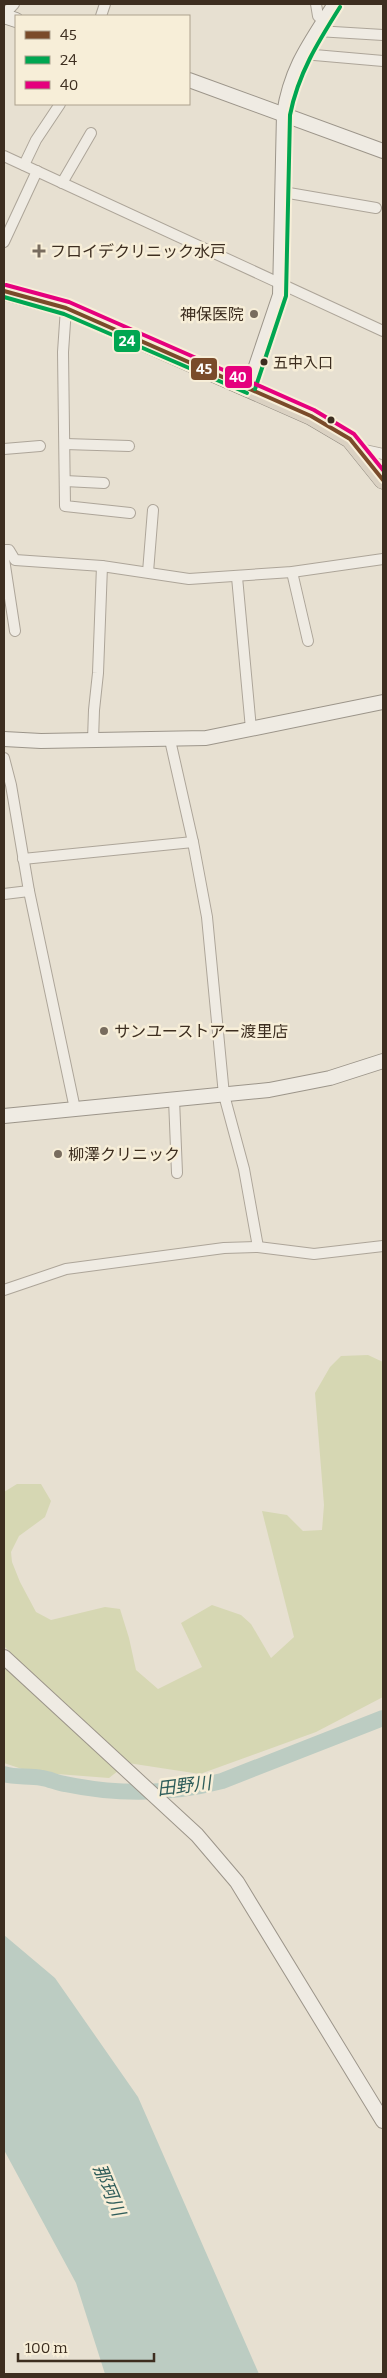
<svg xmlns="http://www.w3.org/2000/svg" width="387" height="2378" viewBox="0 0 387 2378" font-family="Bitter,'Noto Sans JP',serif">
<rect width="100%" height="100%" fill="#e7e0d1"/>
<!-- green -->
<path fill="#d6d7b3" d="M 368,1355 L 383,1362 L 383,1697 L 316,1732 L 200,1774 L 128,1763 L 109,1778 L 31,1772 L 4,1763 L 4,1662 L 13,1655 L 4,1646 L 4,1492 L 17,1484 L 41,1484 L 51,1501 L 45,1517 L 19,1536 L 11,1552 L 12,1562 L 20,1582 L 36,1612 L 51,1620 L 105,1607 L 120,1609 L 129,1638 L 136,1670 L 158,1689 L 202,1667 L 181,1623 L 212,1605 L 241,1615 L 251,1624 L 271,1658 L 294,1637 L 262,1511 L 287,1515 L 303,1531 L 322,1530 L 324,1505 L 315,1393 L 330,1367 L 341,1356 Z"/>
<!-- water -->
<path fill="#bcccc2" d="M 4,1935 L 55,1978 L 138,2097 L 259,2374 L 105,2374 L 76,2283 L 4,2150 Z"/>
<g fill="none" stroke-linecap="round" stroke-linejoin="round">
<!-- river -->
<path stroke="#bcccc2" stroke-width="16" d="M 4,1774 C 16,1778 29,1775 42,1778 C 50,1779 57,1783 65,1784 C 117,1795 169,1795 222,1781 L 383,1718"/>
<defs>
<g id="street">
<path d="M 316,4 L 318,16 L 324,22"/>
<path d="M 4,15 L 14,4"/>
<path d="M 101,16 L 105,4"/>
<path d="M 317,31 L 383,35"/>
<path d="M 303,54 L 383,61"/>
<path d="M 4,156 L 383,331"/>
<path d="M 24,165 L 36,140 L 60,104"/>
<path d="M 62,183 L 91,133"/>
<path d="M 283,192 L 376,208"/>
<path d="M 4,242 L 37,171"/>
<path d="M 66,308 L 63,352 L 65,506 L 130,513"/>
<path d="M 65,444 L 129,446"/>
<path d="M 4,449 L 40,446"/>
<path d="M 360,449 L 383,454"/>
<path d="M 65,481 L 104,483"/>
<path d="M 4,550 L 9,550 L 15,560 L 102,566 L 189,579 L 292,572 L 383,559"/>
<path d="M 4,559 L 15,631"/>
<path d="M 148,572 L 153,510"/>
<path d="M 292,572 L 308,641"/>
<path d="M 237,577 L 251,729"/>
<path d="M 93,740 L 94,710 L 98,673 L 102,566"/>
<path d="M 170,740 L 193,842 L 207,917 L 224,1095 L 244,1169 L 258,1247"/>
<path d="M 4,758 L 11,785 L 29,891 L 75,1109"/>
<path d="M 23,859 L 193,842"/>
<path d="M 4,894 L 29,891"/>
<path d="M 174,1099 L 177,1173"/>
<path d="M 4,1290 L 66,1269 L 224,1248 L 258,1247 L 314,1254 L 383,1246"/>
</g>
<g id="secondary">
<path d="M 4,16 L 16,20"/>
<path d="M 189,80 L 383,151"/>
<path d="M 249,387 L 280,295 L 284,114 C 291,67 311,42 335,4"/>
<path d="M 4,739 L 41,741 L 206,738 L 383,702"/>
<path d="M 4,1116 L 269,1090 L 330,1078 L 383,1061"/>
<path d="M 4,1657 L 197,1835 L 237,1882 L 383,2121"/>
</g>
<path id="highway" d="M 4,291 L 66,308 L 311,416 L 350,439 L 383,480"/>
</defs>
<!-- street casing -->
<use href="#street" stroke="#ada599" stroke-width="12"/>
<!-- secondary casing -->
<use href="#secondary" stroke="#9c958a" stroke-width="16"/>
<!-- highway casing -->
<use href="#highway" stroke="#928b80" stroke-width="19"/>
<!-- street -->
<use href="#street" stroke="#efebe3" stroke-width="10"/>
<!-- secondary -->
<use href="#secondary" stroke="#efebe3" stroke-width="14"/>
<!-- highway -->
<use href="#highway" stroke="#dad1c2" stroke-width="18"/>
<defs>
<path id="bus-1" d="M 4,291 L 66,308 L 311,416 L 350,439 L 383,480"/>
<g id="bus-2">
<path d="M 4,297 L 64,314 L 247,393"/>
<path d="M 255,389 L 286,296 L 290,115 C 298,74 318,42 340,7"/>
</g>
<path id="bus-3" d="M 6,285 L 69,302 L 314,410 L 354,434 L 383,470"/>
</defs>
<!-- bus-1 casing -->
<use href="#bus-1" stroke="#f7eed8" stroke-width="8"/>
<!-- bus-2 casing -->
<use href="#bus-2" stroke="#f7eed8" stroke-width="8"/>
<!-- bus-3 casing -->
<use href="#bus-3" stroke="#f7eed8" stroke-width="8"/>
<!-- bus-1 -->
<use href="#bus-1" stroke="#7a4b2a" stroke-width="4"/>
<!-- bus-2 -->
<use href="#bus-2" stroke="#00a651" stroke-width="4"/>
<!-- bus-3 -->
<use href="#bus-3" stroke="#e5007d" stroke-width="4"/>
</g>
<!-- markers -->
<g fill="#786c5e" stroke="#f7eed8" stroke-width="2">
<path d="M36.5 243.5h5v5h5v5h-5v5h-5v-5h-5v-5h5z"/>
<circle cx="254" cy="314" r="5"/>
<circle cx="104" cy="1031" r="5"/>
<circle cx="58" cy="1154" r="5"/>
</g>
<g fill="#3d2e20" stroke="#f7eed8" stroke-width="2">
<circle cx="264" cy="362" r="4.5"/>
<circle cx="331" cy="420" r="4.5"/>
</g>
<g text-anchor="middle" stroke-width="5" stroke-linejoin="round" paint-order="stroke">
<!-- bus labels -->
<g font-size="15" fill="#3d2e20" stroke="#f7eed8" text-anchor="start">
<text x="273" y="368">五中入口</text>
</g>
<!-- poi labels -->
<g font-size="16" fill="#3d2e20" stroke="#f7eed8" text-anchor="start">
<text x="50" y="257">フロイデクリニック水戸</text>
<text x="244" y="320" text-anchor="end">神保医院</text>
<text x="114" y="1037">サンユーストアー渡里店</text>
<text x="68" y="1160">柳澤クリニック</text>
</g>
<!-- water labels -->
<g font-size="18" font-style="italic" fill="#2f5d5a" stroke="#f7eed8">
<text transform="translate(184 1786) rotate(-7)" y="6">田野川</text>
<text transform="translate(109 2190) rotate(67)" y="6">那珂川</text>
</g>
</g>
<g stroke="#f7eed8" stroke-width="2">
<rect x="113" y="329" width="28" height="24" rx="5" fill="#00a651"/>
<rect x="190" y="357" width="28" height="24" rx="5" fill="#7a4b2a"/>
<rect x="224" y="365" width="29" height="24" rx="5" fill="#e5007d"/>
</g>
<g font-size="14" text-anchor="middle" font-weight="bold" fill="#fff">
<text x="127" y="346">24</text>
<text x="204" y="374">45</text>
<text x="238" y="382">40</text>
</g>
<!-- border -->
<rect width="387" height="2378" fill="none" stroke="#3d2e20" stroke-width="10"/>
<!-- legend -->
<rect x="15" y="15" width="175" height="90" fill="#f7eed8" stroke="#ada18e"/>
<rect x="25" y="31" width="25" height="8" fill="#7a4b2a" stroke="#ada18e"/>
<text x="60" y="40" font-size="15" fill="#3d2e20">45</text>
<rect x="25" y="56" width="25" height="8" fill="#00a651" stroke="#ada18e"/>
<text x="60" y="65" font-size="15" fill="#3d2e20">24</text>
<rect x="25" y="81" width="25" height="8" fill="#e5007d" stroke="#ada18e"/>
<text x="60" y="90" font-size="15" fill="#3d2e20">40</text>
<!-- scale -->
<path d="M18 2353v8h136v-8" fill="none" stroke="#3d2e20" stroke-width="2.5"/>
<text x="25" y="2353" font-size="15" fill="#3d2e20" stroke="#f7eed8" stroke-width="4" paint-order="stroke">100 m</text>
</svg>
